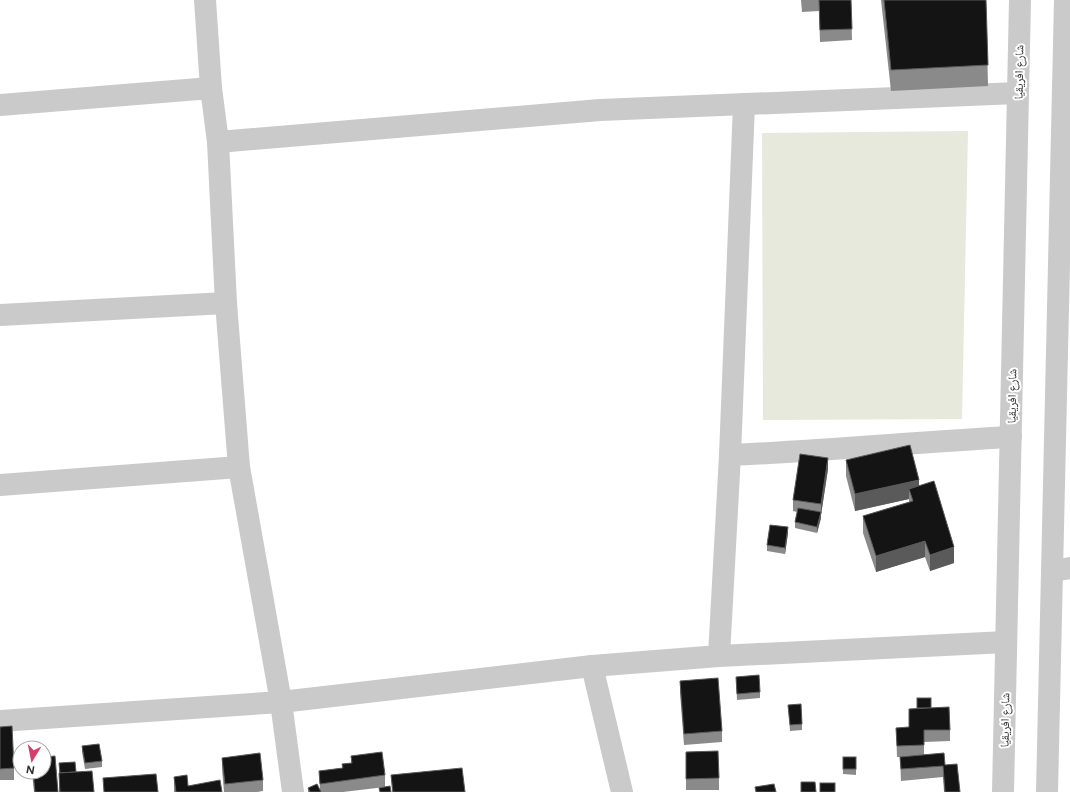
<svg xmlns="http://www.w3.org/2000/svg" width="1070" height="792" viewBox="0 0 1070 792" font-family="Figtree,'Noto Naskh Arabic',sans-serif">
<rect width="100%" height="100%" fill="#fff"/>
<!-- green -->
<path fill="#e6e9dc" d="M 968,131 L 962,419 L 763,420 L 762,133 Z"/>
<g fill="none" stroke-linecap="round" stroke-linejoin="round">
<!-- minor -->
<g stroke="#cacaca" stroke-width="22">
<path d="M 205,0 L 211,88 L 218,142 L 226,303 L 239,467 L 281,702 L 293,792"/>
<path d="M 0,105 L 211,88"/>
<path d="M 218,142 L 600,110 L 1018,93"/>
<path d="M 0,315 L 226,303"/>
<path d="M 730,455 L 744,104"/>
<path d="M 0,485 L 239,467"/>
<path d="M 1052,571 L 1070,568"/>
<path d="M 719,656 L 730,455 C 824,451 917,442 1011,437"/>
<path d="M 592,666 L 622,792"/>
<path d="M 0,721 L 281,702 L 592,666 L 719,656 L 1006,642"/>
</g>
<!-- tertiary -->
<g stroke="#cacaca" stroke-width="22">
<path d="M 1003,792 L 1020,0"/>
<path d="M 1047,792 L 1065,0"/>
</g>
</g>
<!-- wall -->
<g fill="#8a8a8a">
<path d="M 801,0 L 851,0 L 852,40 L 820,42 L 819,11 L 802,12 Z"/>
<path d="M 881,0 L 986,0 L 988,86 L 891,91 Z"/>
<path d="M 846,460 L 919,486 L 954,563 L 930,571 L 925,557 L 876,572 L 863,533 L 863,516 L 909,502 L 909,499 L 855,511 L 846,476 Z"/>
<path d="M 828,469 L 821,515 L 821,518 L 817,533 L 795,528 L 795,522 L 797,512 L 793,511 L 793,500 Z"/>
<path d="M 788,533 L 785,554 L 767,551 L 767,545 Z"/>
<path d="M 736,677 L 760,692 L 760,698 L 737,700 Z"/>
<path d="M 680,681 L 722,731 L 722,742 L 684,745 L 680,693 Z"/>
<path d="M 788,705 L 802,724 L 802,730 L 790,731 Z"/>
<path d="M 931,708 L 950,730 L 950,741 L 924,742 L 924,754 L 945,765 L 960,792 L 944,792 L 943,777 L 901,781 L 900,757 L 897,757 L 896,728 L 909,728 L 909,709 Z"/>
<path d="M 0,727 L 14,768 L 14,780 L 0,780 Z"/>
<path d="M 82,746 L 102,761 L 102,767 L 85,769 L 82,752 Z"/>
<path d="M 351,756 L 385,775 L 385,787 L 343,792 L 308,792 L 308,788 L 320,789 L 319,771 L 342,768 L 342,764 L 351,763 Z"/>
<path d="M 843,757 L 856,757 L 856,775 L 843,774 Z"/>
<path d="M 222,758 L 263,780 L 263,791 L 257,792 L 224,792 L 222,769 Z"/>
<path d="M 59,763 L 76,772 L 94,792 L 59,792 Z"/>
<path d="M 686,763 L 719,778 L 719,790 L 686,790 Z"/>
<path d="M 32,772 L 44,772 L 58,792 L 34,792 Z"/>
<path d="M 391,775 L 465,792 L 392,792 Z"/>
<path d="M 174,777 L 188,786 L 222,792 L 174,792 Z"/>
</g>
<!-- shaded-wall -->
<g fill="#5a5a5a">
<path d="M 828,458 L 828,469 L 821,515 L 821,504 Z"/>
<path d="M 919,480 L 919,496 L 909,489 L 909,499 L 855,511 L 855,494 Z"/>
<path d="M 821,512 L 821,518 L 817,533 L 817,527 Z"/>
<path d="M 788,527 L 788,533 L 785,554 L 785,548 Z"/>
<path d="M 925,541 L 925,557 L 876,572 L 876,556 Z"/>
<path d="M 954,547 L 954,563 L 930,571 L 930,555 Z"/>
</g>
<!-- building -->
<g fill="#141414" stroke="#5a5a5a">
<path d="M 819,0 L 851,0 L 852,29 L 820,30 Z"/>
<path d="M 884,0 L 986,0 L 988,65 L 891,70 Z"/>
<path d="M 910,445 L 919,480 L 855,494 L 846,460 Z"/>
<path d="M 800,454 L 828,458 L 821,504 L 793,500 Z"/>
<path d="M 934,481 L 954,547 L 930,555 L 925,541 L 876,556 L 863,516 L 913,501 L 909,489 Z"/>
<path d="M 798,508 L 821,512 L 817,527 L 795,522 Z"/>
<path d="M 770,525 L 788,527 L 785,548 L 767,545 Z"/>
<path d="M 759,675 L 760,692 L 737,694 L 736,677 Z"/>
<path d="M 718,678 L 722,731 L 684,734 L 680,681 Z"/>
<rect x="917" y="698" width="14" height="10"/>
<path d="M 801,704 L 802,724 L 790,725 L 788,705 Z"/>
<path d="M 949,707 L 950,730 L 924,730 L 924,745 L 897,746 L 896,728 L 909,727 L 909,709 Z"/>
<path d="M 12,726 L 14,768 L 0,769 L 0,727 Z"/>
<path d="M 99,744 L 102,761 L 85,763 L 82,746 Z"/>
<path d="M 718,751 L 719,778 L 686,779 L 686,752 Z"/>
<path d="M 382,752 L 385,775 L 320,784 L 319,771 L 343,768 L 342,764 L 352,763 L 351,756 Z"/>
<path d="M 260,753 L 263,780 L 225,784 L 222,758 Z"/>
<path d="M 944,753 L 945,765 L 957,764 L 960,792 L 945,792 L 943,766 L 901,769 L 900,757 Z"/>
<path d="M 55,756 L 58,792 L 35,792 L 33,772 L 44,772 L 44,757 Z"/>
<rect x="843" y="757" width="13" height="12"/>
<path d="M 75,762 L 76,772 L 60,773 L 59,763 Z"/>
<path d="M 462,768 L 465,792 L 393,792 L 391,775 Z"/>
<path d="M 92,771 L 94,792 L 60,792 L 59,773 Z"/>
<path d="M 156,774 L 158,792 L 104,792 L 103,778 Z"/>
<path d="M 187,775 L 188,786 L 220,780 L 222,792 L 176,792 L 174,777 Z"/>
<path d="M 801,782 L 815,782 L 816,792 L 801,792 Z"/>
<rect x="820" y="783" width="15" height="9"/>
<path d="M 317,784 L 321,792 L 310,792 L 308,788 Z"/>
<path d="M 774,784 L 776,792 L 756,792 L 755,787 Z"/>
<path d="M 390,786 L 391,792 L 380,792 L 379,788 Z"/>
</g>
<g text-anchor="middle" stroke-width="4" stroke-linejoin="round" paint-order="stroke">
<!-- street labels -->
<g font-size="12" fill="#2d2d2d" stroke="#fff">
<text transform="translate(1019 72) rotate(-89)" y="4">شارع افريقيا</text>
<text transform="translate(1012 396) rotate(-89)" y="4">شارع افريقيا</text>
<text transform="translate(1005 720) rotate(-89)" y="4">شارع افريقيا</text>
</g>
</g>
<!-- north arrow -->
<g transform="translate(32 760) rotate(190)"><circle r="19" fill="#ffffff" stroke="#ababab"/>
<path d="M0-3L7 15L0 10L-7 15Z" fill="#d1426a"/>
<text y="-6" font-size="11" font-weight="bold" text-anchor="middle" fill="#2d2d2d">N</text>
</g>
</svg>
